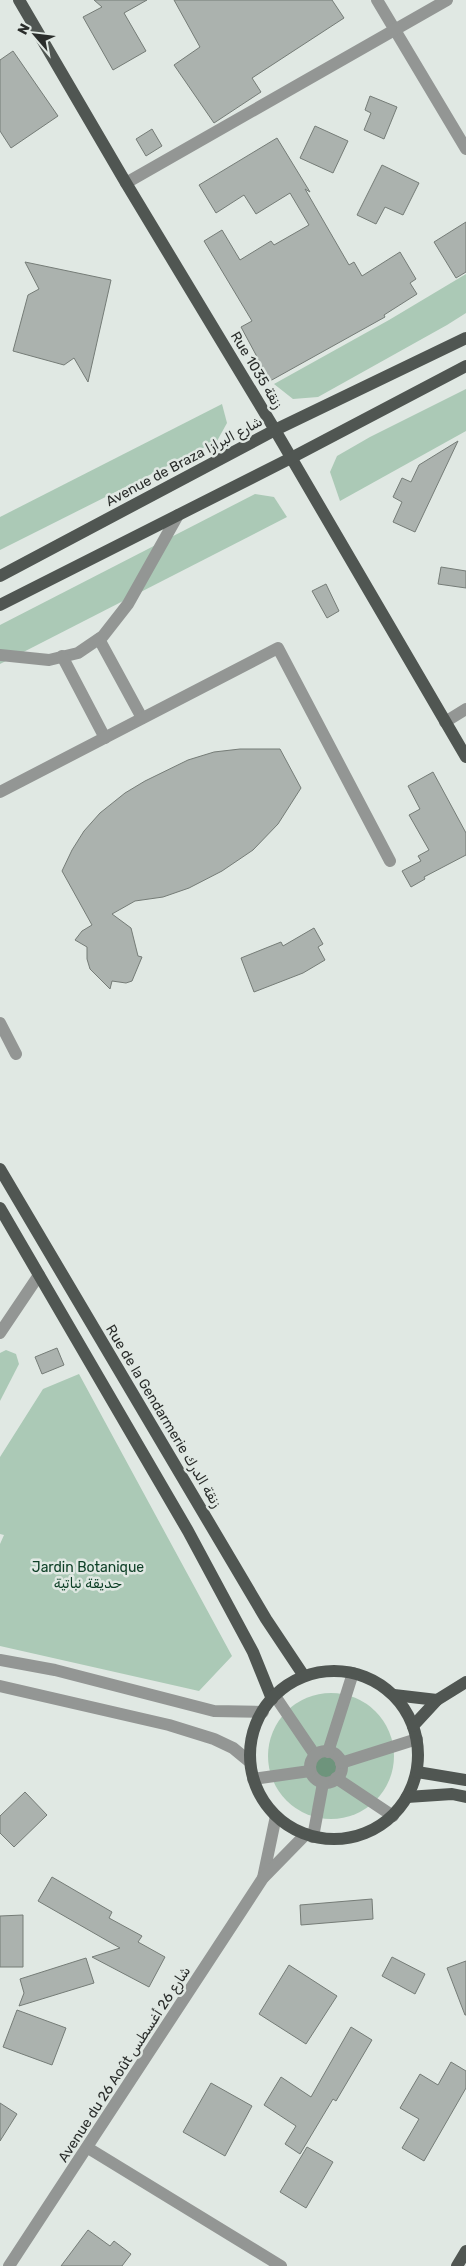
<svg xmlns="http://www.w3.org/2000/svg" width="466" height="2266" viewBox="0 0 466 2266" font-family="Rubik,Cairo,sans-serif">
<rect width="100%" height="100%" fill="#e0e8e3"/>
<!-- green -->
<g fill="#abc9b6">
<path d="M 466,274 L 466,313 L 447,325 L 318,397 L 293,399 L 274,384 L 389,320 Z"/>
<path d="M 466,389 L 466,431 L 340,501 L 330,472 L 337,456 L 370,437 Z"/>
<path d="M 222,404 L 227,423 L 217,441 L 0,550 L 0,517 Z"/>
<path d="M 255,494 L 274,497 L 287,517 L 0,664 L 0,625 Z"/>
<path d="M 6,1350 L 16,1354 L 19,1364 L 0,1401 L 0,1353 Z"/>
<path d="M 79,1374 L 232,1656 L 199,1691 L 0,1646 L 0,1544 L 4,1535 L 0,1534 L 0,1457 L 43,1389 Z"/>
<circle cx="331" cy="1756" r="63"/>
</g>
<!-- water -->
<circle fill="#6e947c" cx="326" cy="1767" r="11"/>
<!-- building -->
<g fill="#abb2ae" stroke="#757c77">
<path d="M 94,0 L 147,0 L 124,13 L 146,51 L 113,70 L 83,17 L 102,7 Z"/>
<path d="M 174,0 L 332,0 L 344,18 L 252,78 L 261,92 L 214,123 L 174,65 L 200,47 Z"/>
<path d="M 13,51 L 58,116 L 11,148 L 0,131 L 0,60 Z"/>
<path d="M 370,96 L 397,107 L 384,139 L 364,130 L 371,113 L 365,110 Z"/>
<path d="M 315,126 L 348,141 L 333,173 L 300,158 Z"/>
<path d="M 152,129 L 162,146 L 146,156 L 136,139 Z"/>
<path d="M 277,138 L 310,192 L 305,189 L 349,265 L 354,262 L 362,276 L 400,252 L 416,279 L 410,283 L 417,294 L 384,315 L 385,317 L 270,381 L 241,327 L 252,321 L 204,241 L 222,230 L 240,260 L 271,241 L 274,245 L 309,225 L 290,193 L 256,214 L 244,195 L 216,213 L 199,185 Z"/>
<path d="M 382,165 L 419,183 L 403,215 L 385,207 L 376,224 L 357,215 Z"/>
<path d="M 466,222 L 466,272 L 456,278 L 434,242 Z"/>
<path d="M 25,262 L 111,280 L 88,382 L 74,358 L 64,365 L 13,351 L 28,295 L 39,289 Z"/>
<path d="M 458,441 L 415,532 L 393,522 L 402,502 L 393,497 L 402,478 L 411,482 L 419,465 Z"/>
<path d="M 441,567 L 466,571 L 466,588 L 438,584 Z"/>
<path d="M 326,584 L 339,611 L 327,618 L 312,591 Z"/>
<path d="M 240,749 L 280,749 L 301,788 L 278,824 L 253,850 L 222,871 L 189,888 L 163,897 L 135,901 L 112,914 L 131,928 L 138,956 L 142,957 L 132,981 L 126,983 L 112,981 L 110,989 L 90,969 L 87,959 L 87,947 L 75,940 L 82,931 L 92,925 L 62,871 L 72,850 L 84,831 L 100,813 L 125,793 L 145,781 L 188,760 L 214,752 Z"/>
<path d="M 433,772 L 466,833 L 466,855 L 424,877 L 425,879 L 411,887 L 402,871 L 421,861 L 418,856 L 429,850 L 409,815 L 420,809 L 408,786 Z"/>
<path d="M 314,928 L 323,944 L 318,947 L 325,960 L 303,973 L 254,992 L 241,958 L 281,942 L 283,946 Z"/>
<path d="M 57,1348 L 64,1365 L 42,1374 L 35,1357 Z"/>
<path d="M 25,1792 L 47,1815 L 14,1847 L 0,1833 L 0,1816 Z"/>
<path d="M 52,1877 L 112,1912 L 109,1918 L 142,1936 L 138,1942 L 165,1957 L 149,1987 L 92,1957 L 120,1948 L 38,1901 Z"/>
<path d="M 372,1899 L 373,1919 L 301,1925 L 300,1905 Z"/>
<path d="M 23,1915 L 23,1967 L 0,1967 L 0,1916 Z"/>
<path d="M 392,1957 L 425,1974 L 415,1994 L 382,1976 Z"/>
<path d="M 86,1958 L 94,1983 L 19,2006 L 24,1993 L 20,1979 Z"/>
<path d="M 466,1961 L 466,2015 L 465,2015 L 447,1968 Z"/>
<path d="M 289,1965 L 337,1996 L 306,2044 L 259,2014 Z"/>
<path d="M 17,2010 L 66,2028 L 52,2065 L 3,2047 Z"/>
<path d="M 351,2027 L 372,2040 L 336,2101 L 333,2099 L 300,2154 L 285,2144 L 296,2126 L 264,2105 L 281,2077 L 311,2097 Z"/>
<path d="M 451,2062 L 466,2071 L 466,2088 L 424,2161 L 402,2148 L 419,2119 L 400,2108 L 420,2074 L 438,2085 Z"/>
<path d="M 211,2083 L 252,2106 L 225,2156 L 183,2132 Z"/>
<path d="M 0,2103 L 17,2114 L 0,2141 Z"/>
<path d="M 307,2147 L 333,2162 L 306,2208 L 280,2192 Z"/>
<path d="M 88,2230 L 110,2246 L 114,2241 L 131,2254 L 122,2266 L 61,2266 Z"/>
</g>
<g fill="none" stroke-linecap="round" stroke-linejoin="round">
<!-- minor -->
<g stroke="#939694" stroke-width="12">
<path d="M 377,0 L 466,149"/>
<path d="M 126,183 L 447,0"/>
<path d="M 99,639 L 142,718"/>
<path d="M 0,655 L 49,660 L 78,653 L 103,636 L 128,604 L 178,515"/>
<path d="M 62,656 L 105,738"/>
<path d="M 445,722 L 466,709"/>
<path d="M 0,792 L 278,648 L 390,861"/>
<path d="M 0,1023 L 16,1054"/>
<path d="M 0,1333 L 39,1275"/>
<path d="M 0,1660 L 55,1670 L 214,1711 L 263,1712"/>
<path d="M 0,1686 L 169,1725 L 214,1739 L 233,1748 L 250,1762"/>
<path d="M 275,1696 L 315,1755"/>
<circle cx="326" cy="1767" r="16"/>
<path d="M 328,1752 L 353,1673"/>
<path d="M 341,1763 L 417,1739"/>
<path d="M 336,1778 L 393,1816"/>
<path d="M 253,1779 L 310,1771"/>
<path d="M 313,1837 L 323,1783"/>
<path d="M 263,1878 L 276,1816"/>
<path d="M 88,2148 L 281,2266"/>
<path d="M 9,2266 L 263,1878 L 306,1834"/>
</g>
<!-- major -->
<g stroke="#505652" stroke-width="12">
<path d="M 19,0 L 126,183 L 275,430 L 466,757"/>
<path d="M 0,576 L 275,430 L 466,338"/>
<path d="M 0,605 L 291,458 L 466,366"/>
<path d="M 0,1169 L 266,1619 L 304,1676"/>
<path d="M 0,1208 L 188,1531 L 253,1652 L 272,1699"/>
<circle cx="334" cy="1755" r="84"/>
<path d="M 394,1695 L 437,1700"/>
<path d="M 413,1726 L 437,1700 L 466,1682"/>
<path d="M 417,1772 L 466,1780"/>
<path d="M 407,1797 L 452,1794 L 466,1797"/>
<path d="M 457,2266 L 466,2251"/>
</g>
</g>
<g text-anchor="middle" stroke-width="5" stroke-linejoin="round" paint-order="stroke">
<!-- street labels -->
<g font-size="14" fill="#2a2d2b" stroke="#e0e8e3">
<text transform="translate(257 370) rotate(59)" y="5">Rue 1035 زنقة</text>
<text transform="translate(184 461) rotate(-28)" y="5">Avenue de Braza شارع البرازا</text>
<text transform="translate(164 1416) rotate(59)" y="5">Rue de la Gendarmerie زنقة الدرك</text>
<text transform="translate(124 2064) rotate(-57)" y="5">Avenue du 26 Août شارع 26 أغسطس</text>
</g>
<!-- park labels -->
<g font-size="14" fill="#0f4128" stroke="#e0e8e3">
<text x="88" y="1572">Jardin Botanique<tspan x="88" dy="16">حديقة نباتية</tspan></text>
</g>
</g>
<!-- north arrow -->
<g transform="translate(35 35) rotate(298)" stroke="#e0e8e3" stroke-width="4" paint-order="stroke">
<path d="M0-4L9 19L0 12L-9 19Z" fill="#2a2d2b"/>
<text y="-8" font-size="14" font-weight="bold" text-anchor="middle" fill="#2a2d2b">N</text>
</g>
</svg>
